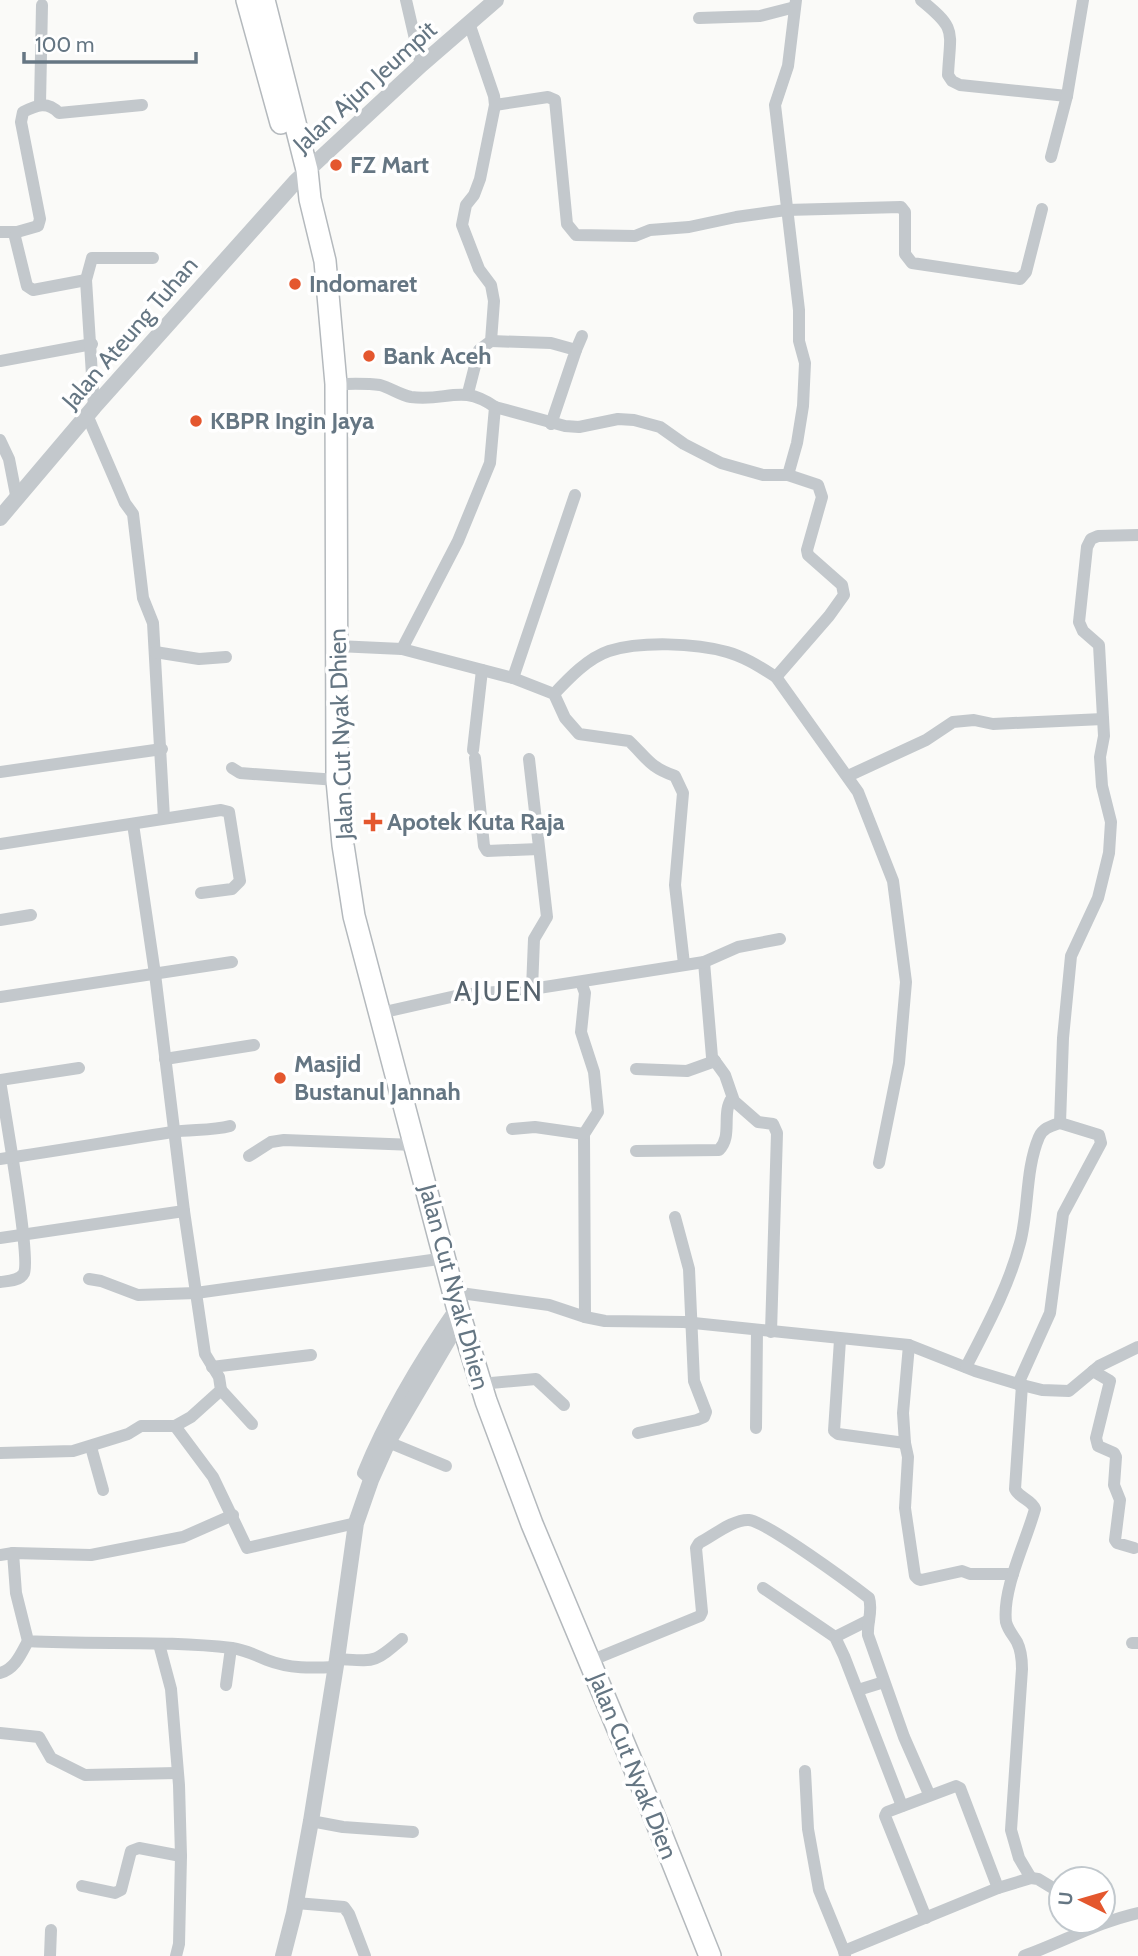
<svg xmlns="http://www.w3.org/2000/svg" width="1138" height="1956" viewBox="0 0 1138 1956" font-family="Cabin,sans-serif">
<rect width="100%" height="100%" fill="#fafaf8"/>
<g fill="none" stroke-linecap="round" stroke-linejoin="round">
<defs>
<g id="trunk">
<path d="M 247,0 L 281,123"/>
<path d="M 264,0 L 307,170 L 310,199 L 325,261 L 336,384 L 337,780 L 343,845 L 354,916 L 457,1306 L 486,1401 L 532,1524 L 646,1796 L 710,1956"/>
</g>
</defs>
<!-- trunk casing -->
<use href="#trunk" stroke="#b4b9bd" stroke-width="24"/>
<!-- minor -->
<g stroke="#c3c8cc" stroke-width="12">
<path d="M 406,0 L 421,65"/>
<path d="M 921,0 C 958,30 950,30 948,75 L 952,81 L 960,85 L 1067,96"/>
<path d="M 699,18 L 760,16 L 795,7"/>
<path d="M 40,104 L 42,5"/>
<path d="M 495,105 L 548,97 L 555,100 L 567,224 L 576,235 L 635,236 L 650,230 L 689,227 L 736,217 L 786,210 L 901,207 L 905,212 L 905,254 L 912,263 L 1020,279 L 1026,272 L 1042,209"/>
<path d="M 1051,157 L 1067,96 L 1083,0"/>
<path d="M 0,232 L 17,232"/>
<path d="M 86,280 L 33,290 L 27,286 L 15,237 L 17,232 L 38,226 L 40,219 L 21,122 L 23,112 C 37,105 47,101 59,113 L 142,105"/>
<path d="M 491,341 L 551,343 L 576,350 L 551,424"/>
<path d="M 576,350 L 582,336"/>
<path d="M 0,361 L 92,344"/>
<path d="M 336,384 C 350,384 366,383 380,385 C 391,388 400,395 411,397 C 447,402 461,383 495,407 L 490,463 L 458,541 L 402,649"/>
<path d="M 468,393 L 479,350 L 491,341 L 494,301 L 491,285 L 479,269 L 462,225 L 466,205 L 474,195 L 480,179 L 495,105 L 494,96 L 469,23"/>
<path d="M 94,407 L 86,280 L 92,258 L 153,258"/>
<path d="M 495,407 L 565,426 L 579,427 L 618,419 L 634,420 L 660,427 L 684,444 L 721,463 L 763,475 L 788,475 L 818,485 L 822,497 L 807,550 L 808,555 L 842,585 L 844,595 L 829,616 L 776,677 C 760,667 745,657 727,652 C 695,643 641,641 609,651 C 588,658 569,678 554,694"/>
<path d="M 87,415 L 125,503 L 133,514 L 143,598 L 153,623 L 164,818"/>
<path d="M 0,440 L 9,459 L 17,500"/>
<path d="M 788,475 L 797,443 L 803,406 L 805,363 L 799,341 L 799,310 L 775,105 L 788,66 L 796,0"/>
<path d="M 337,646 L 402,649 L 513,678 L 554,694 L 565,718 L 579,734 L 629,741 C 647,758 649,767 675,776 L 683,793 L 675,885 L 684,964"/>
<path d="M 155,652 L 199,659 L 226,657"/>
<path d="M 776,677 L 858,792 L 893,881 L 906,982 L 899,1063 L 879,1163"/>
<path d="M 513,678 L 575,495"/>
<path d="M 473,750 L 482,670"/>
<path d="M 475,758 L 484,846 L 487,851 L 539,849"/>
<path d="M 529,759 L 547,917 L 534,939 L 532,989"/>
<path d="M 232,768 L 240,773 L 337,780"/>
<path d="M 0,772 L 162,749"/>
<path d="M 848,776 L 926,740 L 953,722 L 974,720 L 993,724 L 1103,719"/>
<path d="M 0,844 L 221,810 L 229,812 L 240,881 L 232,889 L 201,893"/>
<path d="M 0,920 L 31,915"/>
<path d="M 704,962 L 712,1057 L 725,1075 L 734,1101 L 758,1122 L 773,1124 L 777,1133 L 771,1332"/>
<path d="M 581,982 L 585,993 L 581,1032 L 594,1072 L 598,1112 L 584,1134 L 585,1317"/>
<path d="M 0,997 L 232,962"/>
<path d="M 380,1013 L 460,995 L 532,989 L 704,962 L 738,947 L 780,939"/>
<path d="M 165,1059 L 254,1045"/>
<path d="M 636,1069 L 687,1071 L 715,1061"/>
<path d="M 0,1080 C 4,1108 31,1257 24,1273 C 20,1281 8,1281 0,1282"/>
<path d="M 0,1080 L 79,1068"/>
<path d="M 512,1129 L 535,1127 L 584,1134"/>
<path d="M 636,1151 L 719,1150 C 733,1136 721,1113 732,1098"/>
<path d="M 249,1156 L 271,1142 L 284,1140 L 415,1145"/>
<path d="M 0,1159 C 57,1151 114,1141 172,1132 C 191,1129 212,1131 230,1126"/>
<path d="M 0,1238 L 184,1211"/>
<path d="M 89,1279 L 101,1281 L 138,1295 L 196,1293 L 446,1258"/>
<path d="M 453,1292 L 549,1305 L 585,1317 L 605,1321 L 684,1322 L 909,1345 L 975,1371 L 1018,1384 L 1042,1390 L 1069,1391 L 1099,1366 L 1138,1347"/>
<path d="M 840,1340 L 834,1431 L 838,1434 L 905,1443"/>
<path d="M 909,1345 L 903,1413 L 905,1443 L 908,1457 L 905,1508 L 915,1576 L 918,1579 L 921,1580 L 962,1571 L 970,1574 L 1013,1574"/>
<path d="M 212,1367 L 311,1355"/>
<path d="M 966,1367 C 986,1328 1009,1286 1020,1243 C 1029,1210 1025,1170 1039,1137 C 1043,1128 1051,1126 1060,1123"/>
<path d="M 1093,1371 L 1110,1381 L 1096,1438 L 1098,1446 L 1114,1453 L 1116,1457 L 1114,1485 L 1120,1500 L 1115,1540 L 1117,1543 L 1134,1548"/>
<path d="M 480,1384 L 536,1379 L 564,1405"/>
<path d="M 1018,1384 L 1050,1313 L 1063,1214 L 1101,1143 L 1099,1135 L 1060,1123 L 1063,1038 L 1071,956 L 1098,898 L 1109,853 L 1111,822 L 1102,786 L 1100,757 L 1104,736 L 1099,645 L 1083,631 L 1079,622 L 1087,547 L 1091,539 L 1098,536 L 1138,535"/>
<path d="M 1022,1385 L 1015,1489 C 1019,1498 1032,1500 1035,1509 C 1026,1542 1002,1589 1006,1622 C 1008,1630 1013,1635 1017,1642 C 1021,1650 1022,1660 1022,1669 L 1011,1830 L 1019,1858 L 1031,1878"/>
<path d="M 221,1390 L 252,1424"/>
<path d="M 175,1426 L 213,1477 L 247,1548 L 356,1523"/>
<path d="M 756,1428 L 757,1330"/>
<path d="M 638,1433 L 697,1420 L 704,1417 L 706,1412 L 694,1381 L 689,1269 L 675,1217"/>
<path d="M 388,1442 L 446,1466"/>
<path d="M 91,1447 L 103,1490"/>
<path d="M 0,1453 L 73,1451 L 128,1434 L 141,1426 L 175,1426 L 191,1417 L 221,1390 L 219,1377 L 205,1354 L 184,1211 L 155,974 L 133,824"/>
<path d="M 371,1480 L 363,1473 C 387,1414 421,1358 457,1306"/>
<path d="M 13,1553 L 16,1593 L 28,1641 C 96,1645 165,1640 232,1648 C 246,1650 255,1655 267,1660 C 290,1669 312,1668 336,1667"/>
<path d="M 0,1555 L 13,1553 L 91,1555 L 183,1537 L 233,1515"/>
<path d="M 763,1588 L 835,1637 L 844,1656 L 902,1806"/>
<path d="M 835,1637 L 869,1620"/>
<path d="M 1132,1643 L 1138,1643"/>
<path d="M 159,1644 L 171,1689 L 179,1785 L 181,1856 L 179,1944 L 176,1956"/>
<path d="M 337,1659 C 375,1661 373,1664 402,1639"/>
<path d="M 590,1661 L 700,1616 L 702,1612 L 696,1548 L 699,1543 C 713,1536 733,1519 749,1520 C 767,1522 851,1584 869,1598 C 873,1611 867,1622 868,1635 L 904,1737 L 929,1794"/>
<path d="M 0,1673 C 15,1669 21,1654 28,1641"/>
<path d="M 226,1685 L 231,1648"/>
<path d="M 858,1690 L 884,1682"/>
<path d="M 0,1733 L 39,1737 L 51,1758 L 85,1775 L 177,1773"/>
<path d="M 805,1771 L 808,1829 L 819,1890 L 844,1951"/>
<path d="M 311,1821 L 343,1827 L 413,1832"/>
<path d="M 82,1886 L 115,1893 L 121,1890 L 131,1851 L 139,1848 L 181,1856"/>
<path d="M 296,1903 L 344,1907 L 349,1914 L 365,1956"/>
<path d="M 926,1918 L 885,1816 L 887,1812 L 956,1786 L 960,1788 L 998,1888"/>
<path d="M 50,1956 L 51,1930"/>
<path d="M 845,1956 L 844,1951 L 998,1888 L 1031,1878 L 1038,1879 L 1061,1893"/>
<path d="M 1024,1956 C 1063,1942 1098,1922 1138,1913"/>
</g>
<!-- tertiary -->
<g stroke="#c3c8cc" stroke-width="16">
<path d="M 0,518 L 94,407 L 296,181 L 421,65 L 496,0"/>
<path d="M 283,1956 L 294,1913 L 311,1821 L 337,1659 L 356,1523 L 371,1480 L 388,1442 L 461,1318"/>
</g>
<!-- trunk -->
<use href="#trunk" stroke="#fff" stroke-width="21"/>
</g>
<!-- markers -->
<g fill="#e4572e" stroke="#fff" stroke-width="2.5">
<circle cx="336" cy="165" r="7"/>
<circle cx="295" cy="284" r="7"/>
<circle cx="369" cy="356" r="7"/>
<circle cx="196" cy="421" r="7"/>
<path d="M369.5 811.5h7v7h7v7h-7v7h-7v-7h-7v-7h7z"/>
<circle cx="280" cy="1078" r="7"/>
</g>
<g text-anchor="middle" stroke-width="7" stroke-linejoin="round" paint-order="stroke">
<!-- street labels -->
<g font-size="24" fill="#657683" stroke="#fff">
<text transform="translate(365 87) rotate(-42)" y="8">Jalan Ajun Jeumpit</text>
<text transform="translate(130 333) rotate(-49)" y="8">Jalan Ateung Tuhan</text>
<text transform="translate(341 734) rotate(-92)" y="8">Jalan Cut Nyak Dhien</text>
<text transform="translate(454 1287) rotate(75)" y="8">Jalan Cut Nyak Dhien</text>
<text transform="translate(633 1766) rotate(68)" y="8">Jalan Cut Nyak Dien</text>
</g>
<!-- poi labels -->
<g font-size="24" font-weight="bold" fill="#657683" stroke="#fff" text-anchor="start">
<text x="350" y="173">FZ Mart</text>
<text x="309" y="292">Indomaret</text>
<text x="383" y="364">Bank Aceh</text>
<text x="210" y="429">KBPR Ingin Jaya</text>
<text x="387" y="830">Apotek Kuta Raja</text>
<text x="294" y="1072">Masjid<tspan x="294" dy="28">Bustanul Jannah</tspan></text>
</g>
<!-- quarter labels -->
<g font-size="28" letter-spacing="2" fill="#57646e" stroke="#fff">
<text x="499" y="1001">AJUEN</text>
</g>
</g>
<!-- north arrow -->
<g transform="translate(1082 1900) rotate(275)"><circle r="33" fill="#ffffff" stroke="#c1c8cd" stroke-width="2"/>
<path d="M0-5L12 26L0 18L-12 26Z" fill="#e4572e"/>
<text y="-10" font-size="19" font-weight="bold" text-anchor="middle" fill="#657683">U</text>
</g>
<!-- scale -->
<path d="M24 52v10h172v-10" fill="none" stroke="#657683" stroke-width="3.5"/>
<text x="35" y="52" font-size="21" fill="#657683" stroke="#ffffff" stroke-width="5" paint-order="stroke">100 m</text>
</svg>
